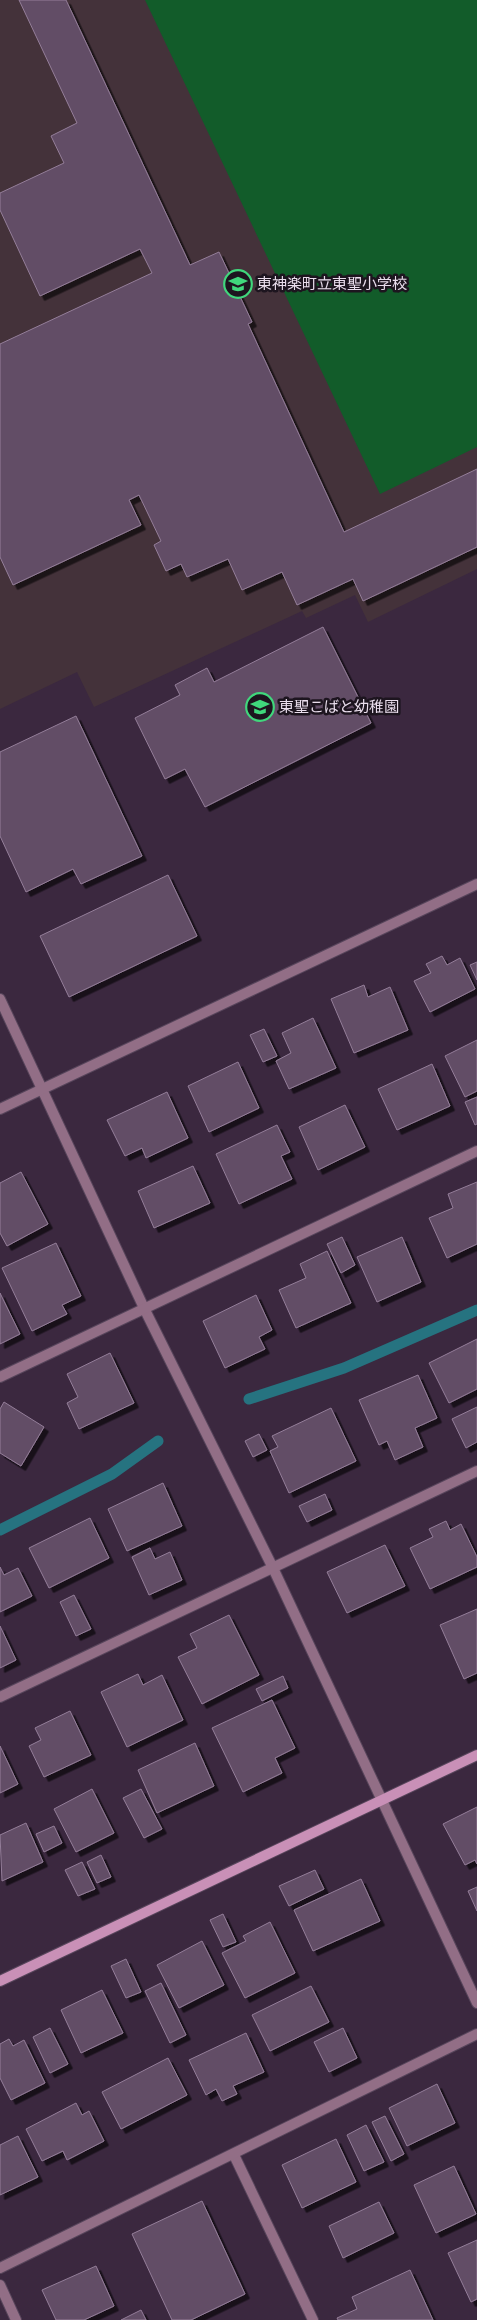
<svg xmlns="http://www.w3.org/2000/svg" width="477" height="2320" viewBox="0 0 477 2320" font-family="Lato,'Noto Sans JP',sans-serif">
<defs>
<filter id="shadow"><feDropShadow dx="4.5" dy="4.5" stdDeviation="0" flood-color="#0009"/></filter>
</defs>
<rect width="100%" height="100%" fill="#3b283f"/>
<!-- education -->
<path fill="#44323a" d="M 0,0 L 477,0 L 477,569 L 368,622 L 355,595 L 306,618 L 302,611 L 94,707 L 77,672 L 0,709 Z"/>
<!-- grass -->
<path fill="#125c2a" d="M 145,0 L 477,0 L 477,447 L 380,494 Z"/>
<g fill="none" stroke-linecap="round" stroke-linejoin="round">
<!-- stream -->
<g stroke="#267380" stroke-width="11">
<path d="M 249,1399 L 344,1368 L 477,1310"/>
<path d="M 0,1530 L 112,1474 L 158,1441"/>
</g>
</g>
<!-- building -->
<g fill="#624d66" stroke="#947e99" filter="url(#shadow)">
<path d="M 19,0 L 66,0 L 190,265 L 219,252 L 252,322 L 248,324 L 344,532 L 477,469 L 477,547 L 363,601 L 353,579 L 297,605 L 282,572 L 242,590 L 228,559 L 187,577 L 181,564 L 166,571 L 154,545 L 161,541 L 139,495 L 129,500 L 141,525 L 13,585 L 0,557 L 0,344 L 152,273 L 140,249 L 40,296 L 0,210 L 0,193 L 64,163 L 51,136 L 77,123 Z"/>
<path d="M 323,627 L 371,723 L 205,807 L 185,769 L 165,779 L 135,718 L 180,695 L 175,685 L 207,668 L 214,682 Z"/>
<path d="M 76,716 L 142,856 L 81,884 L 73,869 L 26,892 L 0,836 L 0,752 Z"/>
<path d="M 168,875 L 197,936 L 69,997 L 40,936 Z"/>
<path d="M 442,956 L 447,965 L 460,958 L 475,989 L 430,1012 L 414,981 L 431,973 L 426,964 Z"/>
<path d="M 477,962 L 477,980 L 470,965 Z"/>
<path d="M 364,985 L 368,997 L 390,987 L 408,1030 L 354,1053 L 331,999 Z"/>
<path d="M 313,1018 L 336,1068 L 289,1089 L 276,1061 L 291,1053 L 282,1033 Z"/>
<path d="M 264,1029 L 277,1056 L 263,1062 L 250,1035 Z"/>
<path d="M 477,1040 L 477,1091 L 465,1097 L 445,1056 Z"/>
<path d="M 238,1062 L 259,1108 L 209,1132 L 188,1086 Z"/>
<path d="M 432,1064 L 450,1106 L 397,1130 L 378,1089 Z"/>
<path d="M 167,1092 L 188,1138 L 146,1158 L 142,1148 L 125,1156 L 107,1120 Z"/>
<path d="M 477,1097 L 477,1124 L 475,1125 L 465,1102 Z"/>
<path d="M 345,1105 L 365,1147 L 318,1170 L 299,1127 Z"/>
<path d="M 277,1125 L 290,1152 L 281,1156 L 292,1179 L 239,1204 L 216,1154 Z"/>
<path d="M 193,1166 L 210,1203 L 154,1228 L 138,1191 Z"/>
<path d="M 21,1172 L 48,1224 L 7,1246 L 0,1233 L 0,1183 Z"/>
<path d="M 477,1182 L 477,1244 L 447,1258 L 429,1218 L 453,1208 L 448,1194 Z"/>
<path d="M 342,1237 L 355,1265 L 341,1273 L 327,1244 Z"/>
<path d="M 402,1237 L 421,1282 L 377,1302 L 357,1257 Z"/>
<path d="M 56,1243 L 81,1296 L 62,1305 L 67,1314 L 32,1331 L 2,1268 Z"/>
<path d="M 327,1251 L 351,1303 L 296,1328 L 279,1290 L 306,1278 L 300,1264 Z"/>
<path d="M 0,1293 L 20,1334 L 0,1344 Z"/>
<path d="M 256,1295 L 272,1330 L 259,1337 L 265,1349 L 225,1368 L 203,1321 Z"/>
<path d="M 477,1339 L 477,1389 L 449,1403 L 429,1363 Z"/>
<path d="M 110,1353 L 134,1403 L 79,1429 L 67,1403 L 78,1397 L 67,1374 Z"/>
<path d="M 418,1375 L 437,1418 L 415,1428 L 423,1447 L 395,1460 L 387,1441 L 379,1445 L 359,1400 Z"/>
<path d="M 4,1402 L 44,1427 L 21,1466 L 0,1453 L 0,1409 Z"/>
<path d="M 477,1407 L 477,1442 L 466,1448 L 452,1419 Z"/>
<path d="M 331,1408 L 356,1461 L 289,1493 L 270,1451 L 278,1447 L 272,1436 Z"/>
<path d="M 259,1434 L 267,1450 L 253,1457 L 245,1441 Z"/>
<path d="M 163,1483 L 182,1526 L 127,1551 L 108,1509 Z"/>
<path d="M 325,1494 L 332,1510 L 307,1522 L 299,1506 Z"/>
<path d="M 90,1518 L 109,1558 L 49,1588 L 29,1548 Z"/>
<path d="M 446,1521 L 450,1530 L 461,1524 L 477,1557 L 477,1567 L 430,1589 L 410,1548 L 433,1537 L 429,1529 Z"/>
<path d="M 385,1545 L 405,1586 L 347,1613 L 327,1572 Z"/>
<path d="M 150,1548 L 155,1559 L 170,1552 L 182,1580 L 149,1595 L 132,1557 Z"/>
<path d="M 0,1567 L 4,1575 L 18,1568 L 32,1596 L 0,1612 Z"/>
<path d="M 74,1595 L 91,1629 L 76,1636 L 60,1602 Z"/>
<path d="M 477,1609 L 477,1673 L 464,1679 L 440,1625 Z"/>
<path d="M 229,1615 L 259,1675 L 202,1704 L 178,1657 L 197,1648 L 190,1634 Z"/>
<path d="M 0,1626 L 16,1660 L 0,1668 Z"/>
<path d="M 138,1674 L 143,1685 L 162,1675 L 183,1720 L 127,1747 L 101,1692 Z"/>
<path d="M 283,1676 L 288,1688 L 262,1701 L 256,1689 Z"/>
<path d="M 272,1700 L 295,1748 L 275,1758 L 282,1773 L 243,1792 L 212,1728 Z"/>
<path d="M 70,1711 L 91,1755 L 44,1777 L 29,1746 L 41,1740 L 35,1728 Z"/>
<path d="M 195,1743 L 214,1786 L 157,1813 L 138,1770 Z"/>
<path d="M 0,1746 L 18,1784 L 0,1793 Z"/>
<path d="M 92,1789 L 114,1833 L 76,1852 L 54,1809 Z"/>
<path d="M 141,1789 L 162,1829 L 144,1838 L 123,1798 Z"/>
<path d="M 477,1807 L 477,1864 L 475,1860 L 465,1865 L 443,1824 Z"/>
<path d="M 26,1823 L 43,1862 L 2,1881 L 0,1835 Z"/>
<path d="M 54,1826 L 62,1843 L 44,1852 L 36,1834 Z"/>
<path d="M 101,1855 L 111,1877 L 97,1883 L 87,1862 Z"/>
<path d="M 82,1862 L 95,1889 L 78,1896 L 65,1870 Z"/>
<path d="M 315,1870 L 324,1889 L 289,1906 L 279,1886 Z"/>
<path d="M 361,1879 L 380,1921 L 313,1951 L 294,1910 Z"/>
<path d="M 477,1887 L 477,1911 L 468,1891 Z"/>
<path d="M 223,1914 L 236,1942 L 223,1947 L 210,1920 Z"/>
<path d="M 270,1922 L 295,1973 L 245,1998 L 222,1953 L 246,1941 L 243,1936 Z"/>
<path d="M 202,1941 L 224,1985 L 179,2008 L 157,1965 Z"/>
<path d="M 126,1959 L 141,1992 L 126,1998 L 111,1966 Z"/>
<path d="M 161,1983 L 186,2035 L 170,2043 L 145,1991 Z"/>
<path d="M 311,1986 L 329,2022 L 270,2051 L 252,2015 Z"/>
<path d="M 102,1990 L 123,2033 L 81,2053 L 61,2010 Z"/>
<path d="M 50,2028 L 68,2064 L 50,2073 L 33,2037 Z"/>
<path d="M 343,2028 L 357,2058 L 329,2072 L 314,2042 Z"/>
<path d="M 246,2033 L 264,2072 L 233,2086 L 237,2094 L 222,2101 L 216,2089 L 206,2095 L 189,2060 Z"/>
<path d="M 9,2039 L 13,2046 L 24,2040 L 45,2083 L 11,2100 L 0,2078 L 0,2044 Z"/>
<path d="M 168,2058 L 187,2095 L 121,2129 L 102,2092 Z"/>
<path d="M 437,2084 L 455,2123 L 407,2146 L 389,2108 Z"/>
<path d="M 76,2103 L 82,2115 L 89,2111 L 104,2141 L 67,2160 L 63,2151 L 42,2161 L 26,2129 Z"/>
<path d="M 385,2116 L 404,2154 L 391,2161 L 372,2122 Z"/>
<path d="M 366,2125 L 384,2162 L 364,2171 L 347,2135 Z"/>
<path d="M 18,2136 L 38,2177 L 0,2195 L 0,2145 Z"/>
<path d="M 336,2139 L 356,2182 L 302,2208 L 282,2165 Z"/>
<path d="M 454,2166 L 476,2214 L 436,2233 L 414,2185 Z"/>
<path d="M 202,2201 L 245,2294 L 191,2320 L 172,2320 L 132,2234 Z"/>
<path d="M 379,2202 L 394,2233 L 343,2258 L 329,2226 Z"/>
<path d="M 477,2240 L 477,2299 L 471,2302 L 448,2253 Z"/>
<path d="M 96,2266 L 114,2306 L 84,2320 L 56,2320 L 42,2290 Z"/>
<path d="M 410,2270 L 433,2320 L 338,2320 L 337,2318 L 357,2309 L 352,2297 Z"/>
<path d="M 141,2310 L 146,2320 L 121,2320 Z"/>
</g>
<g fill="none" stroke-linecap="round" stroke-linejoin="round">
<defs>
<g id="street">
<path d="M 0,999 L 144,1308 L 273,1568 L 477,2003"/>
<path d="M 0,1109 L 477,884"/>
<path d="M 0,1377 L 477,1151"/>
<path d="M 0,1697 L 477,1471"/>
<path d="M 234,2155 L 313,2320"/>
<path d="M 0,2268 L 477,2034"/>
<path d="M 0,2285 L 16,2320"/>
</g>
<path id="secondary" d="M 0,1981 L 477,1755"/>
</defs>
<!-- street casing -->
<use href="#street" stroke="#57455b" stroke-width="12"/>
<!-- secondary casing -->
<use href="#secondary" stroke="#57455b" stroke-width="12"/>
<!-- street -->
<use href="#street" stroke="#926e86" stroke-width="10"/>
<!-- secondary -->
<use href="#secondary" stroke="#c990b7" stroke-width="10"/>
</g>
<!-- icons -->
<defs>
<symbol id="school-ring" viewBox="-11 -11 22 22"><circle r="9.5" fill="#1d151f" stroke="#40d77c" stroke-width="1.5"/><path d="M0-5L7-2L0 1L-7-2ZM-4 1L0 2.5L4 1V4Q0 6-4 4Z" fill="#40d77c"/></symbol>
</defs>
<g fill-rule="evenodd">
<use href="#school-ring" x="222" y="268" width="32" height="32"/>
<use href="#school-ring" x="244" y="691" width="32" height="32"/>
</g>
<g text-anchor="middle" stroke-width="5" stroke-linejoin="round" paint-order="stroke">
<!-- poi labels -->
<g font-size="15" fill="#eadeed" stroke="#1d151f" text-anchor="start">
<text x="257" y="289">東神楽町立東聖小学校</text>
<text x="279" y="712">東聖こばと幼稚園</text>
</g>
</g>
</svg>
